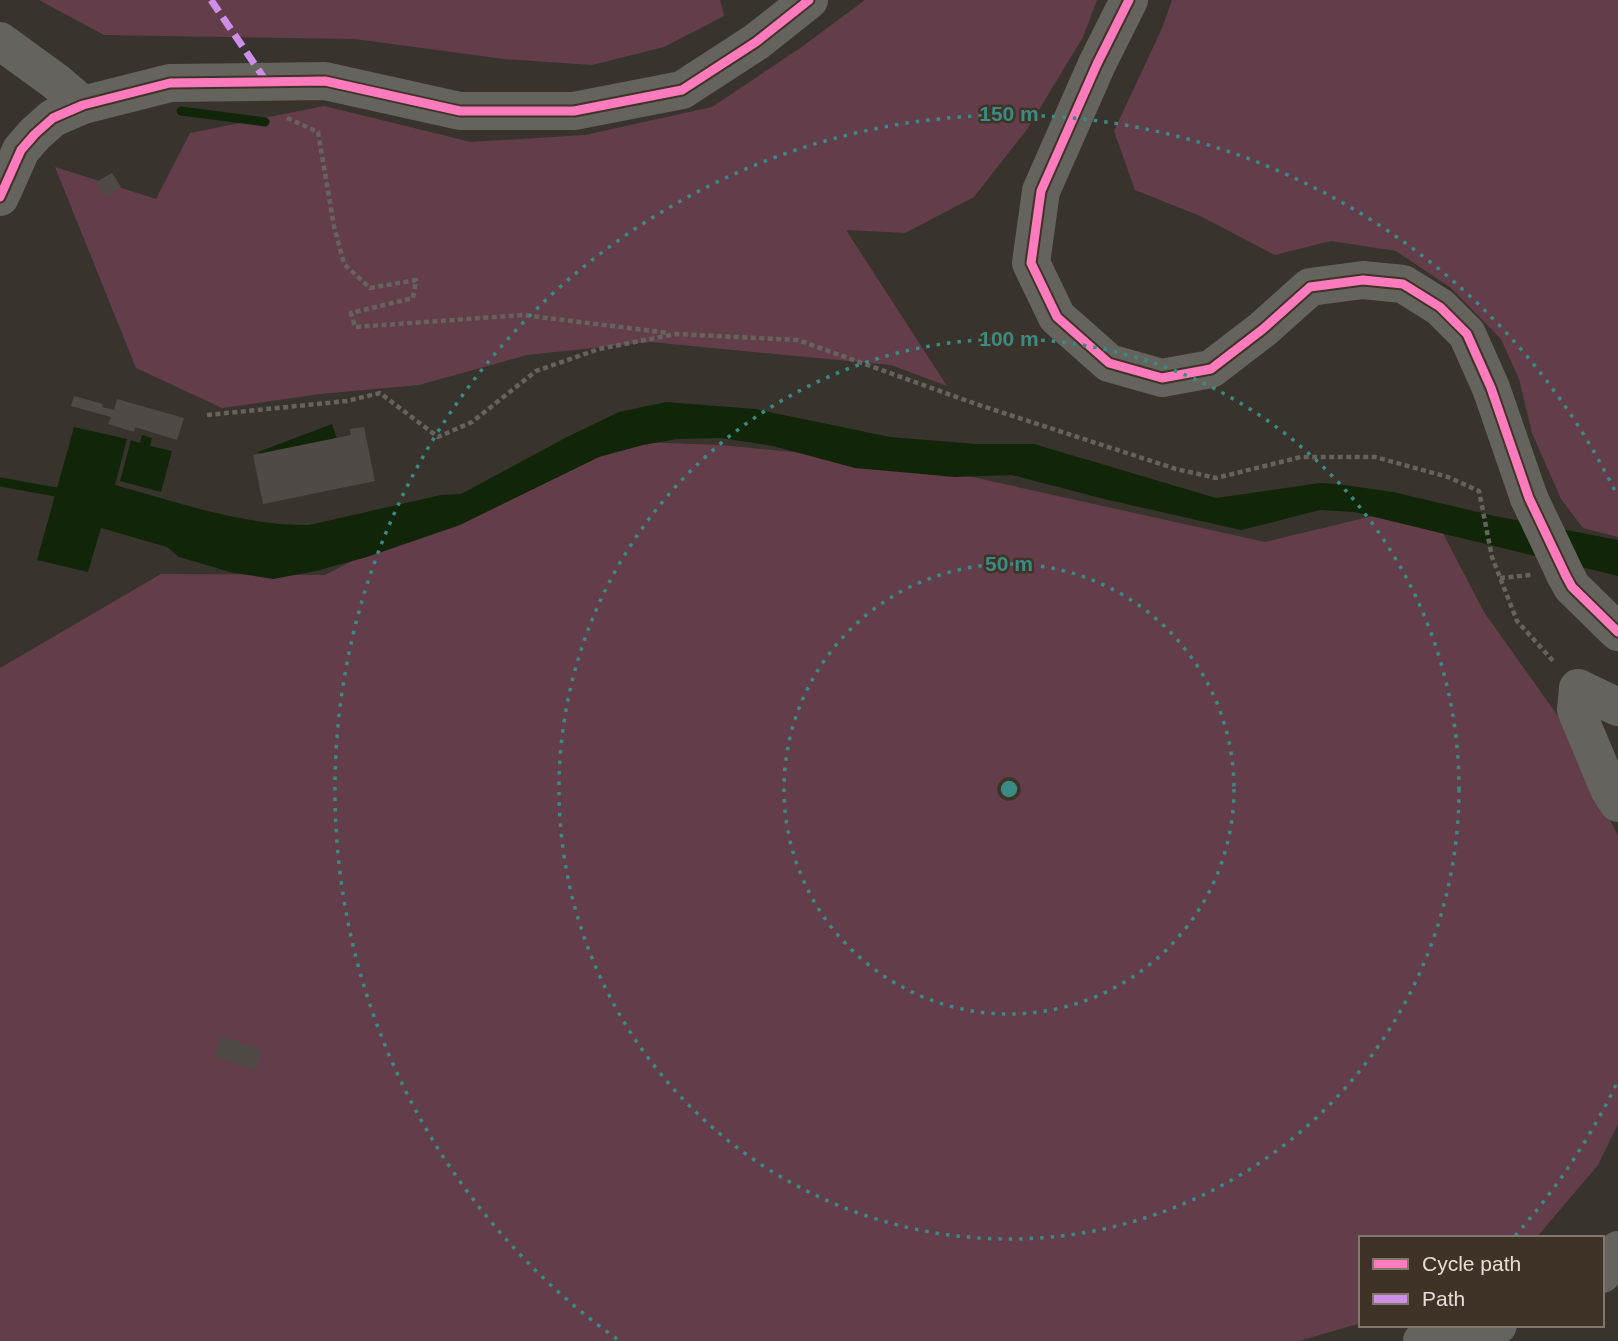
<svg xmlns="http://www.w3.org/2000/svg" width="1618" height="1341" viewBox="0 0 1618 1341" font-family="Arial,sans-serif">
<rect width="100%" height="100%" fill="#39332d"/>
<!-- green -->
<g fill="#633e4a">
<path d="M 39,0 L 720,0 L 724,16 L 664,47 L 592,65 L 504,59 L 355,39 L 104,35 Z"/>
<path d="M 865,0 L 1097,0 L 1083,37 L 1028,128 L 974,197 L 905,233 L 846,230 L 947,386 L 891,365 L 650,342 L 527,355 L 419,385 L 320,394 L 222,408 L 136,368 L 55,167 L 156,199 L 190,133 L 324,106 L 471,142 L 585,135 L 712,107 L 803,46 Z"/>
<path d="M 1172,0 L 1618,0 L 1618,537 L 1583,528 L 1561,499 L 1532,433 L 1519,379 L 1501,339 L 1451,288 L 1396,251 L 1331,241 L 1275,255 L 1200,216 L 1135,190 L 1114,131 L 1163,26 Z"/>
<path d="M 587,440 L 720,445 L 914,464 L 1265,542 L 1427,503 L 1484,612 L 1560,719 L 1618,836 L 1618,1124 L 1598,1165 L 1536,1238 L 1361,1238 L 1361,1323 L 1299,1341 L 0,1341 L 0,668 L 161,574 L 325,575 Z"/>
</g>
<!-- water -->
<g fill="#112608">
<path d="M 666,402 L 755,409 L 890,437 L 976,444 L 1034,444 L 1216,498 L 1320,483 L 1337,484 L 1393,492 L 1495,516 L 1618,540 L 1618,576 L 1354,512 L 1320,510 L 1241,530 L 1104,499 L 1012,475 L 955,477 L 855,468 L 773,446 L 721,438 L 677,439 L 643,445 L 599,457 L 460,525 L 367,557 L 316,571 L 273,579 L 230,572 L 179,557 L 167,547 L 101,528 L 88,572 L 37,560 L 74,427 L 127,439 L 115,485 C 177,502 244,526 309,525 L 441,495 L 461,494 L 567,437 L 619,412 Z"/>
<path d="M 332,424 L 345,463 L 270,489 L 258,452 Z"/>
<path d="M 142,435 L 152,438 L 150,446 L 172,451 L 161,492 L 120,481 L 131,440 L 140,443 Z"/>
</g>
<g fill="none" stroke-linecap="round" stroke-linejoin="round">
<!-- stream -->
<g stroke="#112608" stroke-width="9">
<path d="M 181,111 L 265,122"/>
<path d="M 0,482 L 67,494"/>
</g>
</g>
<!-- building -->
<g fill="#504a46">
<path d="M 112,173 L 121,187 L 105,197 L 96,182 Z"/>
<path d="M 74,396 L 103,404 L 102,407 L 114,410 L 117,399 L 184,418 L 177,440 L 135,427 L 134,432 L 108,424 L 111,417 L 71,406 Z"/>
<path d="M 364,427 L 375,481 L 263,504 L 253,455 L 351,435 L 350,429 Z"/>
<path d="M 221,1036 L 262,1050 L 255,1070 L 214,1056 Z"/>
</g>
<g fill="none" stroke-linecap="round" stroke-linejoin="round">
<!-- path -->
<g stroke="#66635e" stroke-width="4.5" stroke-dasharray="5 3.5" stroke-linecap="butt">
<path d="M 287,118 L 318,132 L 334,226 L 344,264 L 370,288 L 416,280 L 413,298 L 351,313 L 355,327 L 523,315 L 669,333"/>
<path d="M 207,415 L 347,401 L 380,393 L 438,437 L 472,422 L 536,371 L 599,349 L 676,334 L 798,340 L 976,404 L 1176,469 L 1216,478 L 1301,457 L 1375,457 L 1448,477 L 1479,491 L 1492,557 L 1517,621 L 1555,663"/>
<path d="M 1500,578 L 1531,575"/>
</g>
<!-- minor -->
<g stroke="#65635d" stroke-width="38">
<path d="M 1129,0 L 1097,64 L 1041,191 L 1031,263 L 1057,317 L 1109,363 L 1162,378 L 1211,369 L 1263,329 L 1310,287 L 1363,280 L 1403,284 L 1440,307 L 1467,334 L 1491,388 L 1529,498"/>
<path d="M 0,41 L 55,81 L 83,105"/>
<path d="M 0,197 L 21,150 L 35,134 L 53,118 L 83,105 L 170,83 L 325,81 L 460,111 L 574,111 L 682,90 L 756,42 L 809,0"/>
<path d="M 1566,576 L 1572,587 L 1618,632"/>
<path d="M 1618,707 L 1578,688 L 1576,710 L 1609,789 L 1618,803"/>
<path d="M 1602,1274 L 1612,1263 L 1618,1250"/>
<path d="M 1422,1341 L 1498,1325"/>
</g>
<!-- minor-bridge -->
<path stroke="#65635d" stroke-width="38" d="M 1529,498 L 1566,576"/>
<!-- quiet -->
<path stroke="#ce8fe9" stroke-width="7" stroke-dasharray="14 7" stroke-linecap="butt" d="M 211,0 L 266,81"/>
<defs>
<g id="cycleway">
<path d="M 1129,0 L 1097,64 L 1041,191 L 1031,263 L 1057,317 L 1109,363 L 1162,378 L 1211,369 L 1263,329 L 1310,287 L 1363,280 L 1403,284 L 1440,307 L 1467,334 L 1491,388 L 1529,498 L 1566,576 L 1572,587 L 1618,632"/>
<path d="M 0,197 L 21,150 L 35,134 L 53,118 L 83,105 L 170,83 L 325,81 L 460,111 L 574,111 L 682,90 L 756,42 L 809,0"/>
</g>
</defs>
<!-- cycleway casing -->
<use href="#cycleway" stroke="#3f3327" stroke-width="13"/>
<!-- cycleway -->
<use href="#cycleway" stroke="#fd7abc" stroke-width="9"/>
</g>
<!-- distance rings -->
<g fill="none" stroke="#3a8b83" stroke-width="3.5" stroke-dasharray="3.5 7">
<circle cx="1009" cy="789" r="225"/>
<circle cx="1009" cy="789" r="450"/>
<path d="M1616 1085A675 675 0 0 1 1515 1236M617 1339A675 675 0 1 1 1616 493"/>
</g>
<circle cx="1009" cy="789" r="10" fill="#3a8b83" stroke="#3f3327" stroke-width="3.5"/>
<g font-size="21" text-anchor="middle" font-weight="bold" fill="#3a8b83" stroke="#3f3327" stroke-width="5" stroke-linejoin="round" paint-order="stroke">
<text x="1009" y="121">150 m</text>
<text x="1009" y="346">100 m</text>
<text x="1009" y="571">50 m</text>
</g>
<!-- legend -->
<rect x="1359" y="1236" width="245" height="91" fill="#3f3327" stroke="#81776d" stroke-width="2"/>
<rect x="1373" y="1259" width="35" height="10" fill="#fd7abc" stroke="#81776d" stroke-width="2"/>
<text x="1422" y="1271" font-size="21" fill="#e5ded6">Cycle path</text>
<rect x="1373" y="1294" width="35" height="10" fill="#ce8fe9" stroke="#81776d" stroke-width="2"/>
<text x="1422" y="1306" font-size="21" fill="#e5ded6">Path</text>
</svg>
